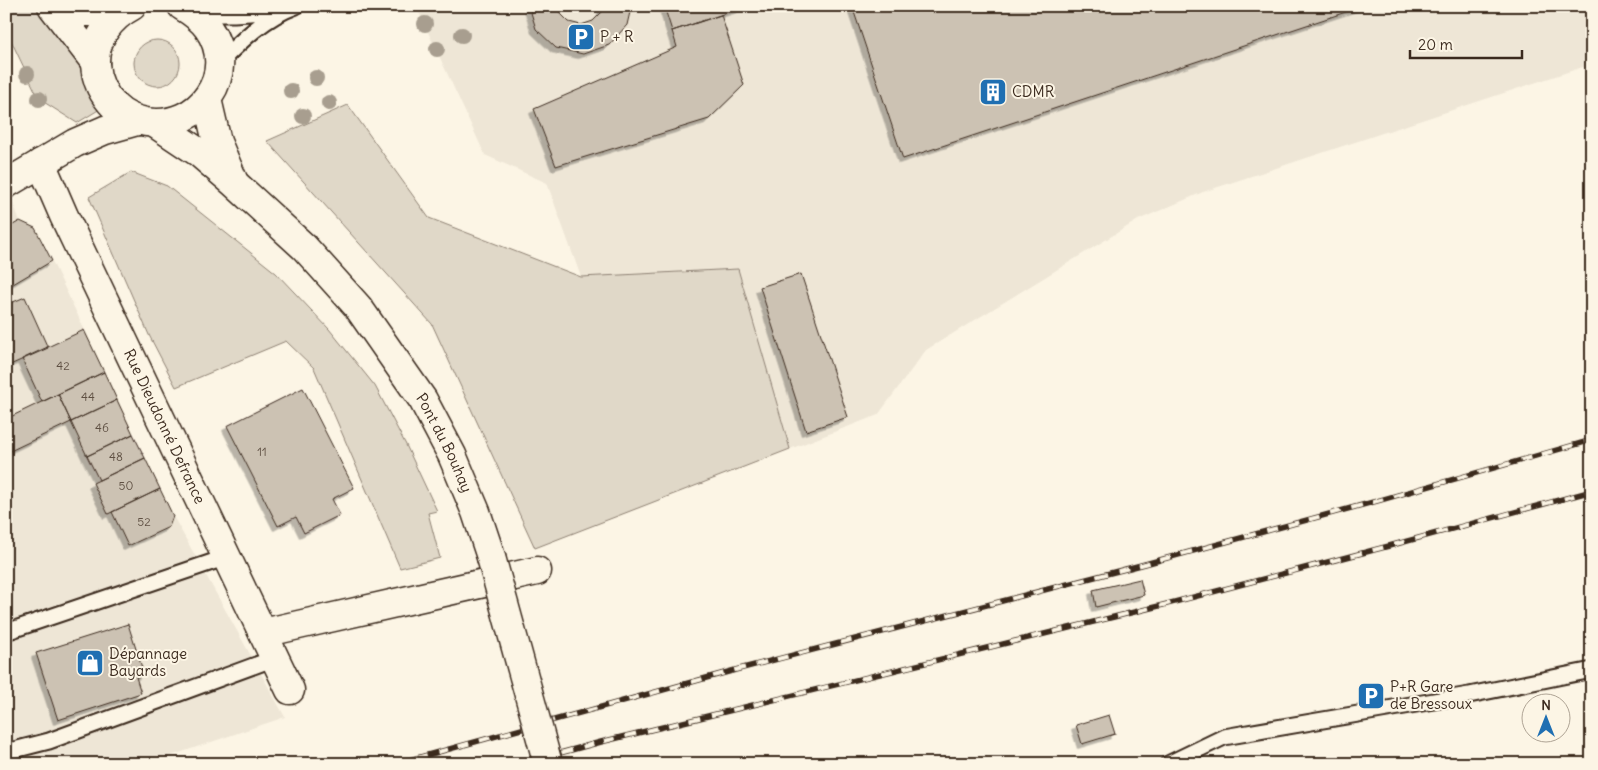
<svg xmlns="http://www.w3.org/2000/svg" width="1598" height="770" viewBox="0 0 1598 770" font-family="Delius,sans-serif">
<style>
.built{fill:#eee6d6}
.green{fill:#e0d8c8;stroke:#8e8173}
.building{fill:#ccc2b3;stroke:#3b2a1e;filter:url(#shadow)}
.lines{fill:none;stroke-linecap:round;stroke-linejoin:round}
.service-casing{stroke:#3b2a1e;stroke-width:19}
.minor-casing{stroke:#3b2a1e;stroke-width:31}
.service{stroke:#fcf5e5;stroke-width:15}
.minor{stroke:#fcf5e5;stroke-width:28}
.rail-casing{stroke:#3b2a1e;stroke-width:5.5}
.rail{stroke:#fcf5e5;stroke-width:4;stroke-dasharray:11;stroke-linecap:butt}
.minor-bridge-casing{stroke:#3b2a1e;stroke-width:31;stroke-linecap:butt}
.minor-bridge{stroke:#fcf5e5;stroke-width:28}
.tree{fill:#a89e8f}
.labels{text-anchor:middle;stroke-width:4;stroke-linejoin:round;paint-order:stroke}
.number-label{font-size:12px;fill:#5f5043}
.poi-label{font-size:15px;fill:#3b2a1e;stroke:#fcf5e5;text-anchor:start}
.street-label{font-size:15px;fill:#3b2a1e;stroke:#fcf5e5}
</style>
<defs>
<filter id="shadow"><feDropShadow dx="-4.5" dy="4.5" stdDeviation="0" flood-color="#0004"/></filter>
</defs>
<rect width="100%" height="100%" fill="#fcf5e5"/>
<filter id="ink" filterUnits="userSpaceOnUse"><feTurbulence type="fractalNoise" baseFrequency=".02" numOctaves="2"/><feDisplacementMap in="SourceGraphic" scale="10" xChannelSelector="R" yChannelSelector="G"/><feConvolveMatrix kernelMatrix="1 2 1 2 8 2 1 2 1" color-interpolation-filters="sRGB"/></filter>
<g filter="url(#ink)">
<path class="built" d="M416,6h1176v58l-389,128 -65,28 -212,130 -48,65 -88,34 -52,-180 -157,8 -34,-94 -62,-28z
M6,185l14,36 15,7 17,33 121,255 112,201 -138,47h-141z"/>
<path class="green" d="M6,6h46l43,56 5,47 -23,14 -38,-24 -33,-69z
M134 63a23 23 0 1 1 46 0a23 23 0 1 1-46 0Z
M348,105l81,113 152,59 157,-8 52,180 -255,99 -103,-224 -165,-183z
M131,172l36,14 109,87 53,56 46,57 31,59 31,66 -9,2 12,45 -40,10 -86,-200 -28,-27 -110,46 -27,-52 -60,-138z"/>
<path class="building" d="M529,6h29l3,8 8,8 12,3 12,-4 9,-9 1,-6h34l-7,6 -3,13 -18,20 -26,9 -27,-6 -20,-19z
M664,6h83l-75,25z
M852,6h512l-461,153z
M721,15l23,70 -35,34 -153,47 -22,-57 143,-62 -5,-16z
M20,221l15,7 17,33 -44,26 -2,-2v-56z
M801,274l47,143 -42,14 -46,-144z
M25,297l23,51 -38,17 -4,-9v-51z
M84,330l20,42 -62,30 -20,-43z
M104,372l13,28 -46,22 -13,-28z
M303,388l51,100 -22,11 8,16 -36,18 -8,-16 -18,9 -51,-100z
M58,394l13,28 -65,31v-34z
M117,400l16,34 -46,22 -16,-34z
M133,434l12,24 -46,22 -12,-24z
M145,458l15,31 -52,25 -15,-31z
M160,489l13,27 -4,11 -41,19 -16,-34z
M1140,579l4,16 -48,12 -3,-17z
M128,624l16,50 -8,3 5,16 -83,27 -22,-67z
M1109,715l6,19 -33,10 -6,-19z"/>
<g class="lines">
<g class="service-casing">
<path id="service" d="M196,14h38l50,-3
M219,63c23,-23 46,-46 77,-57
M6,632l221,-75
M6,752l43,-11 226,-83
M1168,764l56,-27 245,-42 123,-25"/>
</g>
<g class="minor-casing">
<g id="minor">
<path d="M52,6l43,56"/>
<path d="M69,6l14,6h37"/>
<path d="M132,6c-21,11 -38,32 -37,58 1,17 8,31 20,43 8,8 19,13 31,15 53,9 94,-49 62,-94 -7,-10 -16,-16 -26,-22"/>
<path d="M207,99l10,43 16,38"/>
<path id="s1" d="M156,124l42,28 36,31 70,64 54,60 65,93 29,55 24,57 15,45"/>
<path id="s2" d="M41,163l23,53 226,474"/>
<path d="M6,184l69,-41 30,-13 32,-9"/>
<path d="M263,633l274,-62"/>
</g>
</g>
<use href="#service" class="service"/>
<use href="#minor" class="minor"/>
<g class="rail-casing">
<path id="rail" d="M395,764l344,-95 406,-105 232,-63 215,-61
M519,764l82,-22 562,-137 226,-59 203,-55"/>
</g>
<use href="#rail" class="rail"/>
<g class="minor-bridge-casing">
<path id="minor-bridge" d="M491,557l57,207"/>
</g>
<use href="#minor-bridge" class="minor-bridge"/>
</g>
<g class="tree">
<circle cx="425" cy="24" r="8"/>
<circle cx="462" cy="35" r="8"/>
<circle cx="437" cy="49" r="8"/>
<circle cx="27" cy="74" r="8"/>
<circle cx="316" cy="78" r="8"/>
<circle cx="291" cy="91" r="8"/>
<circle cx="39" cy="99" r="8"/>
<circle cx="329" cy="103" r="8"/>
<circle cx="303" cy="116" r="8"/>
</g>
</g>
<defs>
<g id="parking-square" transform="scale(1.4375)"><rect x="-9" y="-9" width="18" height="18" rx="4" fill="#1f6fb2" stroke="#fcf5e5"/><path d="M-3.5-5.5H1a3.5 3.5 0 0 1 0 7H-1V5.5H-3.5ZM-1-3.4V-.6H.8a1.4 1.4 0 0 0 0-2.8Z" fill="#fff"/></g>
<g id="building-square" transform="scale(1.4375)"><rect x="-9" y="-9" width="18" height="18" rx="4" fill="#1f6fb2" stroke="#fcf5e5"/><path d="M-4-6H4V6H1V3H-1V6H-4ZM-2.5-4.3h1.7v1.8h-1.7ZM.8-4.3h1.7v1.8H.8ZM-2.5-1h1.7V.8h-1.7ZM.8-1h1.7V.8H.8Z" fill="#fff"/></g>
<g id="shop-square" transform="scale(1.4375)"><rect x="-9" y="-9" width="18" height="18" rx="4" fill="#1f6fb2" stroke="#fcf5e5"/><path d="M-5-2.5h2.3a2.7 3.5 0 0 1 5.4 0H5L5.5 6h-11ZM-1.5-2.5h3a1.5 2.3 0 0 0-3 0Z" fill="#fff"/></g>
</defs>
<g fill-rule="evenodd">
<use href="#parking-square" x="581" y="37"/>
<use href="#building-square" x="993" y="92"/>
<use href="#shop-square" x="90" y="663"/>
<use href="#parking-square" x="1371" y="696"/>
</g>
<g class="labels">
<g class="number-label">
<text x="63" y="370">42</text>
<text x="88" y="401">44</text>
<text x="102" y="432">46</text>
<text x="262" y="456">11</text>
<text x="116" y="461">48</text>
<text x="126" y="490">50</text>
<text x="144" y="526">52</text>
</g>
<g class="poi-label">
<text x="600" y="42">P + R</text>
<text x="1012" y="97">CDMR</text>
<text x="109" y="659">Dépannage<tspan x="109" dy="17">Bayards</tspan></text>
<text x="1390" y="692">P+R Gare<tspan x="1390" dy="17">de Bressoux</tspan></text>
</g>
<g class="street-label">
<text dy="5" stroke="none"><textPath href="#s2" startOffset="291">Rue Dieudonné Defrance</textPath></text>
<text dy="5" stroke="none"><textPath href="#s1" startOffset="435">Pont du Bouhay</textPath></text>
</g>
</g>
<rect width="1598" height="770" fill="none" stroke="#fcf5e5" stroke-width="25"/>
<rect x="12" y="12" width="1573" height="745" fill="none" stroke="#3b2a1e" stroke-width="2" filter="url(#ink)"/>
<g transform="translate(1546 718)"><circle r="24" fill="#fcf5e5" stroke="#afa495"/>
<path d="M0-4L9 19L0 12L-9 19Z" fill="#1f6fb2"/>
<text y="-8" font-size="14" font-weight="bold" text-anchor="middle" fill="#3b2a1e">N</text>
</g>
<path d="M1410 50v8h112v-8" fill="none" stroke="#3b2a1e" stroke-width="2.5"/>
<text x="1418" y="50" font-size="15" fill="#3b2a1e" stroke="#fcf5e5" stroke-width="4" paint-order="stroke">20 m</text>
</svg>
